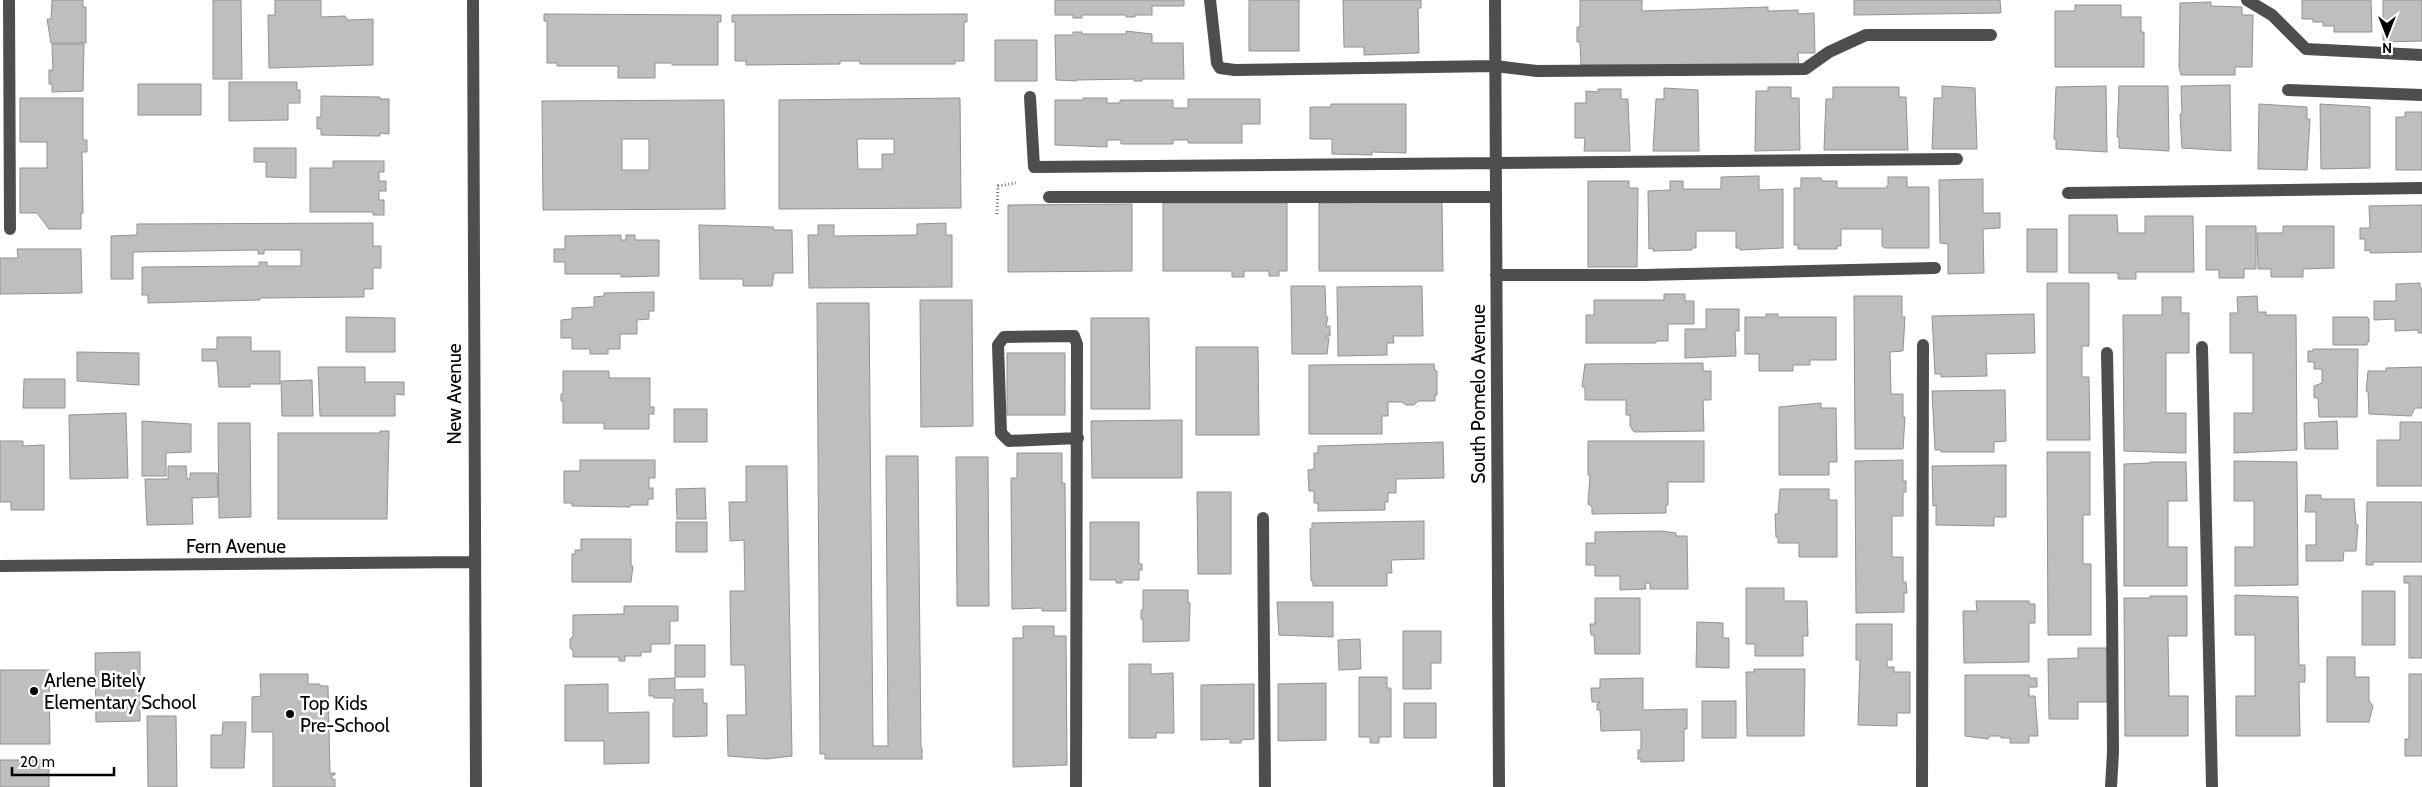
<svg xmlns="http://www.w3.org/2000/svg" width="2422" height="787" viewBox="0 0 2422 787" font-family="Cabin,sans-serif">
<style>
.building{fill:#bebebe;stroke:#929292;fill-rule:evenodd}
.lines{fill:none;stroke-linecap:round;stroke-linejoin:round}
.path{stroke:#707070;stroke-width:3;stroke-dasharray:1 2.5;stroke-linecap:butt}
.minor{stroke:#4e4e4e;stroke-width:12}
.poi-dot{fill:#000;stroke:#fff;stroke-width:2}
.labels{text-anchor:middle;stroke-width:5;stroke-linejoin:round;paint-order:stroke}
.street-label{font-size:19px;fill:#000;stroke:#fff}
.poi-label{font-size:19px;fill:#000;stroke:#fff;text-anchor:start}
</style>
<rect width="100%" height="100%" fill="#fff"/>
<path class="building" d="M52,0h31v7h3v36h-35l-4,-24h4z
M213,0h28l1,79h-29z
M275,0h46v17l24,-1 3,4 25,-1v46l-104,3 -1,-53h7z
M1055,0h129v6h-32v9h-17v2h-9v-2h-44v3h-9v-3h-18z
M1249,0h50v51h-50z
M1343,0h78v8h-3l1,45 -55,2v-8h-20z
M1580,0h62v11l126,-4v4l30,-1v4l16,-1 1,40h-17l1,13 -218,-1 -1,-23h-3v-15h3z
M1854,0h146l1,13 -147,2z
M2302,0h69l1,32h-38v-6h-11v-4h-10v-3h-11z
M2383,0h39v41l-39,1z
M2211,2v4l31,1v8h11l-1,52h-17v8h-54l-2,-8 1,-64z
M2075,5h46v12h20v15h3v35h-89v-56h20z
M544,14l177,1v7h-3v43h-46v-2h-17v15h-37v-12h-61v-3h-10v-42h-3z
M967,14v8h-3v39h-9v3h-95v-3h-20v3l-94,1v-4h-11v-39h-3v-7z
M1126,31l26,3v9h31l1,36h-42v2h-8v-2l-58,1v1l-20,-1 -1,-45h18v-3h9v2h44z
M995,40h42v41h-42z
M52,44h32l-1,47 -31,1v-8h-3v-14h4z
M229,82h68v8h3v13h-12v17l-59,1z
M138,84h63v31h-63z
M2230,85l1,66 -49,-3 -2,-34h2l-1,-28z
M1942,86l33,2 2,61h-45l2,-51h8z
M2106,86l1,66 -51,-3v-10h-2l2,-52z
M2119,86h49l1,65 -50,-3v-11h-2z
M1768,87h23v11h8l1,52 -45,1 1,-60h12z
M1833,87h66v10h7l2,53h-84l2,-51h7z
M1664,88l34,2 1,61h-46l3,-52h8z
M1598,89h23v10h7l2,52h-46l1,-13h-10v-35h11v-12l12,1z
M321,96l59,1v2h9v35l-9,-1v3l-59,-1v-6h-4v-12h4z
M20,98h63v42h4v12h-5l1,61h-2v16h-32l-12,-16h-17v-45h27v-26h-27z
M960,98l1,110 -182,1v-109zM857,139h37v15h-12v15h-24z
M1083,98h24v5h13v-3h53v8h15v-9h72v25h-18v19h-54v-3h-15v4h-52v-4h-14v7l-52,-2v-45h28z
M724,100l1,109 -182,1 -1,-109zM622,139h27v31h-27z
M1331,104h75v49l-34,-1v3l-40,-1v-15h-22v-32h21z
M2259,104l48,3v12h3l-3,51 -49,-1z
M2320,104l50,3v61l-49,1z
M2405,112h17v58h-26v-53h9z
M254,148h42v30l-30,-1v-15h-12z
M333,161h51v11h-5v9h7v10h-7v9h5v15h-11v-3h-63v-44h23z
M1759,176v14l24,-1v59l-43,2v-2h-4v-17h-40v17h-4v2l-39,1v-3l-4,1 -1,-58 22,-1v-9h13v8h38v-12z
M1888,177h19v10h22v61h-44l-3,-2v-17h-41v17h-4v3h-39v-4h-4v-57h7v-10h20l1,3h15v7h49l2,-3z
M1983,179v34h17v15l-17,1 1,44 -36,1v-30l-8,-1 -1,-63z
M1588,181h41v7h9l-1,79h-49z
M1442,202l1,69h-124v-68z
M1163,203h124v68h-8v5h-10v-5h-25v6h-12v-6h-69z
M1132,204v67l-124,1v-67z
M2422,205v47l-52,1v-3l-5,1v-12h-5v-11h10l-1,-22z
M2069,215h48l1,18h27v-17h48l1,56h-58v7h-18v-6h-49z
M373,223v23h8v22h-8v21h-9v8l-104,1v2l-112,3v-8h-6v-28l117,-1v-4h8v4h34v-16h-37v4h-6v-4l-125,2v27h-22v-43l26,-1v-11z
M946,223v12h6v52l-143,1 -1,-53h10v-10h16v11l83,-1v-11z
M699,225l74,2 1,3h18l1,43h-19l-2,13h-29v-7h-43z
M2206,226h50v43h-12v9h-25v-8h-13z
M2283,226h51v42l-31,1v8h-32v-8h-13l-1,-36h26z
M2027,229h30v43h-30z
M621,235v5h5v-5h9v5h24v36l-38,1v-3h-56v-12h-11v-13h11v-13z
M17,249h64l1,44 -82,1v-36h18z
M2047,283h42v63h-7v31h7l1,63h-43z
M2420,283v5h2v45h-4v-3l-23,1v-12l-21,1v-19h22v-17z
M1291,286h34l1,31h2l-2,10 4,-1v10h-4v2h3l-2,16h-35z
M1422,286l1,50h-30l1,7h-7v12l-49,1 -1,-69z
M654,292v19h-5v8l-12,1v14h-17v15h-12v5h-18v-5h-18v-11h-11v-18l11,-1v-11l22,-1v-10l10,-1v-3z
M1664,294h21v7h9v23h-26v17h-12v2h-70v-28h8v-15h70z
M1854,296h48v21h3l-2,34 -13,1 1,42h12v23h2l-2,32h-48z
M2257,296l1,16h8v3h30l1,135 -63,3v-40h19v-60h-23v-40h8l-1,-16z
M2162,297h19v16h8v40h-23v60h20v40l-62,-2 -1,-136h39z
M920,300h52l1,126 -52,1z
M817,303h52l4,443h15l-2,-290h32l3,292h1v11h-97v-5h-5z
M1706,309h33v22h-4l1,25 -51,2v-29h21z
M1766,314h12v3h58v43h-26v5h-17v6h-34v-17h-14v-37h21z
M2034,314l1,39 -49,1 1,22 -46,1v-3h-6l-3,-58z
M346,317l49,1v34h-49z
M2333,317h34l2,2v23h-2v3h-34z
M1091,318h58l1,91h-59z
M217,337h34v14h29v33h-30v3h-31l-2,-26h-15v-12h15z
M1196,347h62l1,88h-63z
M2313,349h45l-1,68h-38l-1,-19h-4v-12l8,-3v-14h-8v-7h-6v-11h5z
M77,352l62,1v32l-62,-4z
M1007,353h58v62h-58z
M1703,363v8h8v29h-8l1,31 -70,1 -4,-6v-11h-4v-15h-41v-11l-3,-3 3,-22z
M1434,364l1,7h2v24h-2v6h-17l-4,4h-8l-4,-3h-14v14h-6v18h-73v-69z
M318,367h47v15h39v13l-9,-1v22h-75z
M2422,367v41h-7l-4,8 -42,-2 -1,-23h-2l2,-20h18v-3z
M563,371h46v7h41v29h4v7h-5v15h-45v-6h-41v-22h-2v-7h2z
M24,379h41v29h-42z
M312,380l1,36h-31l-1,-35z
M2005,390l1,51 -12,1v10h-53v-2h-6l-3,-59z
M1821,403v5h15l1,54h-8v13h-50v-68z
M674,409h33v33h-33z
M126,413l2,65 -58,1 -1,-64z
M1182,420v58h-90l-1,-57z
M142,421l49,3v28l-25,1v23h-24z
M2337,421l1,28h-33l-1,-26z
M2400,422h22v64h-45v-46h23z
M218,423h32l1,94 -32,1z
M380,431h9l-2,88h-109v-86h102z
M0,441h23v5l21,-1v65h-33v-8h-11z
M1588,441h116v41h-36v23h-2v8l-74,1v-7l-4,-3 2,-29h-2z
M1443,442l1,36 -48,1v14h-8v9h-3v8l-67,1v-8h-4v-12h-5l-1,-21 6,-1v-16h4v-7z
M2047,452h43v63h-7v49h8v71h-43z
M1017,453h45v30h3l1,128h-24v-3l-30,1 -1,-131h6z
M956,457h32l1,149h-32z
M580,460h75v18h-6v10h4v11h-5v6h-18v2l-58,-1v-3h-8v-32h16z
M1903,460v21h3v11h-3v24h-11v41h11v25h3l1,11h-3v19l-48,1 -1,-152z
M2234,461l63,1 1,123 -63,1v-39h19v-46h-20z
M2150,462h36l1,39h-19v46h19v39h-63v-122l26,-1z
M2006,465v52h-12v9l-58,-1v-20l-3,1 -1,-40z
M168,466h18l1,13h3v-6h27l1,24 -26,1 1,26 -46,1 -2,-46h23z
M746,466h41l5,290 -26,3 -38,-3 -1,-41h19l-1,-50h-14l-1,-74h15l-1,-51 -14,1 -1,-39h17z
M705,488l1,31h-29l-1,-30z
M1780,489h49v11h8v57h-38v-14h-21v-6h-2l-1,-23h3z
M1197,492h34v82h-33z
M2306,495h15v4h33l2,26h2l-2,26h-12l-1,10h-37v-16h10v-33h-11z
M2367,502h55v60h-49v3h-7z
M1424,521v38l-33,1 1,13h-5v13h-74v-5h-2l-1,-52h2v-6z
M676,522h31v30h-31z
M1090,522h49v42h3v6h-3v10h-17v3h-6v-3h-26z
M1661,531l15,2v3h11l1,53h-38v-6h-5l1,6 -26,1v-14h-25v-11h-9v-22h9v-11z
M581,539h50v27h2l-2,16h-59v-28h3v-4h6z
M2404,576h18v82h-13v-75h-5z
M1746,588h38v13h23l1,35h-5v20h-48v-12h-9z
M1143,590h45v13h2l-1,38 -46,1v-23h-2v-9h2z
M2362,591h33v54h-33z
M2235,595l63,2 1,68h6v17h-6l1,54h-64v-40h19v-61h-20z
M2150,596h37v40h-19l1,60h19v40h-63l-1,-138h26z
M1595,598h45v56h-45l-1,-19h-3l-1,-11h5z
M1976,601h53v3h6v19h-6v39l-65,1 -1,-52h14z
M1277,602h56v35l-54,-2z
M624,606h54v15h-8v23h-19v8h-10v4h-16v5h-6v-4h-46v-6l-3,-3v-9l3,-3v-21l51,-1z
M1697,622l26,1v15h6v30l-33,-1z
M1856,624h36v36h-5v7h7v5h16v41h-13v13l-39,-1 2,-65h-4z
M1023,626h31v10h12l1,129 -54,2v-129h10z
M1403,631h38v32h-10v26h-28z
M1360,639l1,30 -22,1 -1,-30z
M675,645h30v32h-30z
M2078,648h29v54h-29v17h-29l-1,-60 30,-1z
M140,652v69l-44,1 -1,-69z
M2327,657h28v20h14v24l4,5 -4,16h-42z
M1129,664h22v10l22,-1 1,60h-18v5h-27z
M1754,669h51l-1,67h-57l-1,-64h8z
M0,670h49l1,74h-50z
M260,674h48v10h12v2h8l2,87h5v2h-3v4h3v8h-62v-55h-21v-35l9,-1z
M2409,674h13v82h-17v-17h4z
M1965,675h64l1,3h7v9h-8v9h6l3,40h-9v7h-19v-5h-9v-2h-11l-2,3 -23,-3z
M1359,677h28v11h4v49h-12v6h-9v-6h-11z
M675,678v12l28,-1v14h4v33l-34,1v-34h1v-5h-20v-2h-5v-17z
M1643,678v32l44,-1v20h-3v32l-43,1v-3h-3v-9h3v-20l-40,1 -1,-21h-3v-6l3,-2h-8l-1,-14h9v-9z
M1326,683v57l-48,1v-57z
M608,684v29l41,-1v51l-45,1v-23h-39v-56z
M1254,684v55l-13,1v3h-11v-4l-29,1v-55z
M1702,701h34v37h-34z
M1404,703h32v35h-32z
M147,716h29l1,71h-29z
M223,722h23l-2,46h-33v-33h11z
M0,760h49v27h-49z"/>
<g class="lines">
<path class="path" d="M997,214l1,-28 18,-3"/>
<path class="minor" d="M9,0l1,229
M473,0l3,787
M1210,0l7,63 3,5 15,2 260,-4 42,5 268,-2 24,-17 37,-17h125
M1495,0l4,787
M2247,0l25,15 34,34 116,6
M2288,90l134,5
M1030,97l4,70 923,-8
M2068,193l354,-5
M1049,197h447
M1496,275h149l290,-7
M2202,347l10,440
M2107,353l5,251 1,148 -2,35
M1263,518l2,269
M0,566l473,-4
M1076,787l1,-443 -3,-8 -70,1 -6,8 3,88 8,8 69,-3
M1922,787l1,-442"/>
</g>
<g class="poi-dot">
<circle cx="34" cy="691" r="5"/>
<circle cx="290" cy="714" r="5"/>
</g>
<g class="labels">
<g class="street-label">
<text transform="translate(454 394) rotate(-90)" y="7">New Avenue</text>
<text transform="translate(1478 394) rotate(-90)" y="7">South Pomelo Avenue</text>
<text x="236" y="553">Fern Avenue</text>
</g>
<g class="poi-label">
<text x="44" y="687">Arlene Bitely<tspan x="44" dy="22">Elementary School</tspan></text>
<text x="300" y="710">Top Kids<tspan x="300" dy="22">Pre-School</tspan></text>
</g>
</g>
<g transform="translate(2387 35) rotate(180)" stroke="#ffffff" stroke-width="4" paint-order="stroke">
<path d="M0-4L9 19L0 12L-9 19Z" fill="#000000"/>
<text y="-8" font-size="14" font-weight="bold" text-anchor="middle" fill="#000000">N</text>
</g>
<path d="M12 767v8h102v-8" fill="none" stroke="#000000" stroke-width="2.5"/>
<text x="20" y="767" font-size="15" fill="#000000" stroke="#ffffff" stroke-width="4" paint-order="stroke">20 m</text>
</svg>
